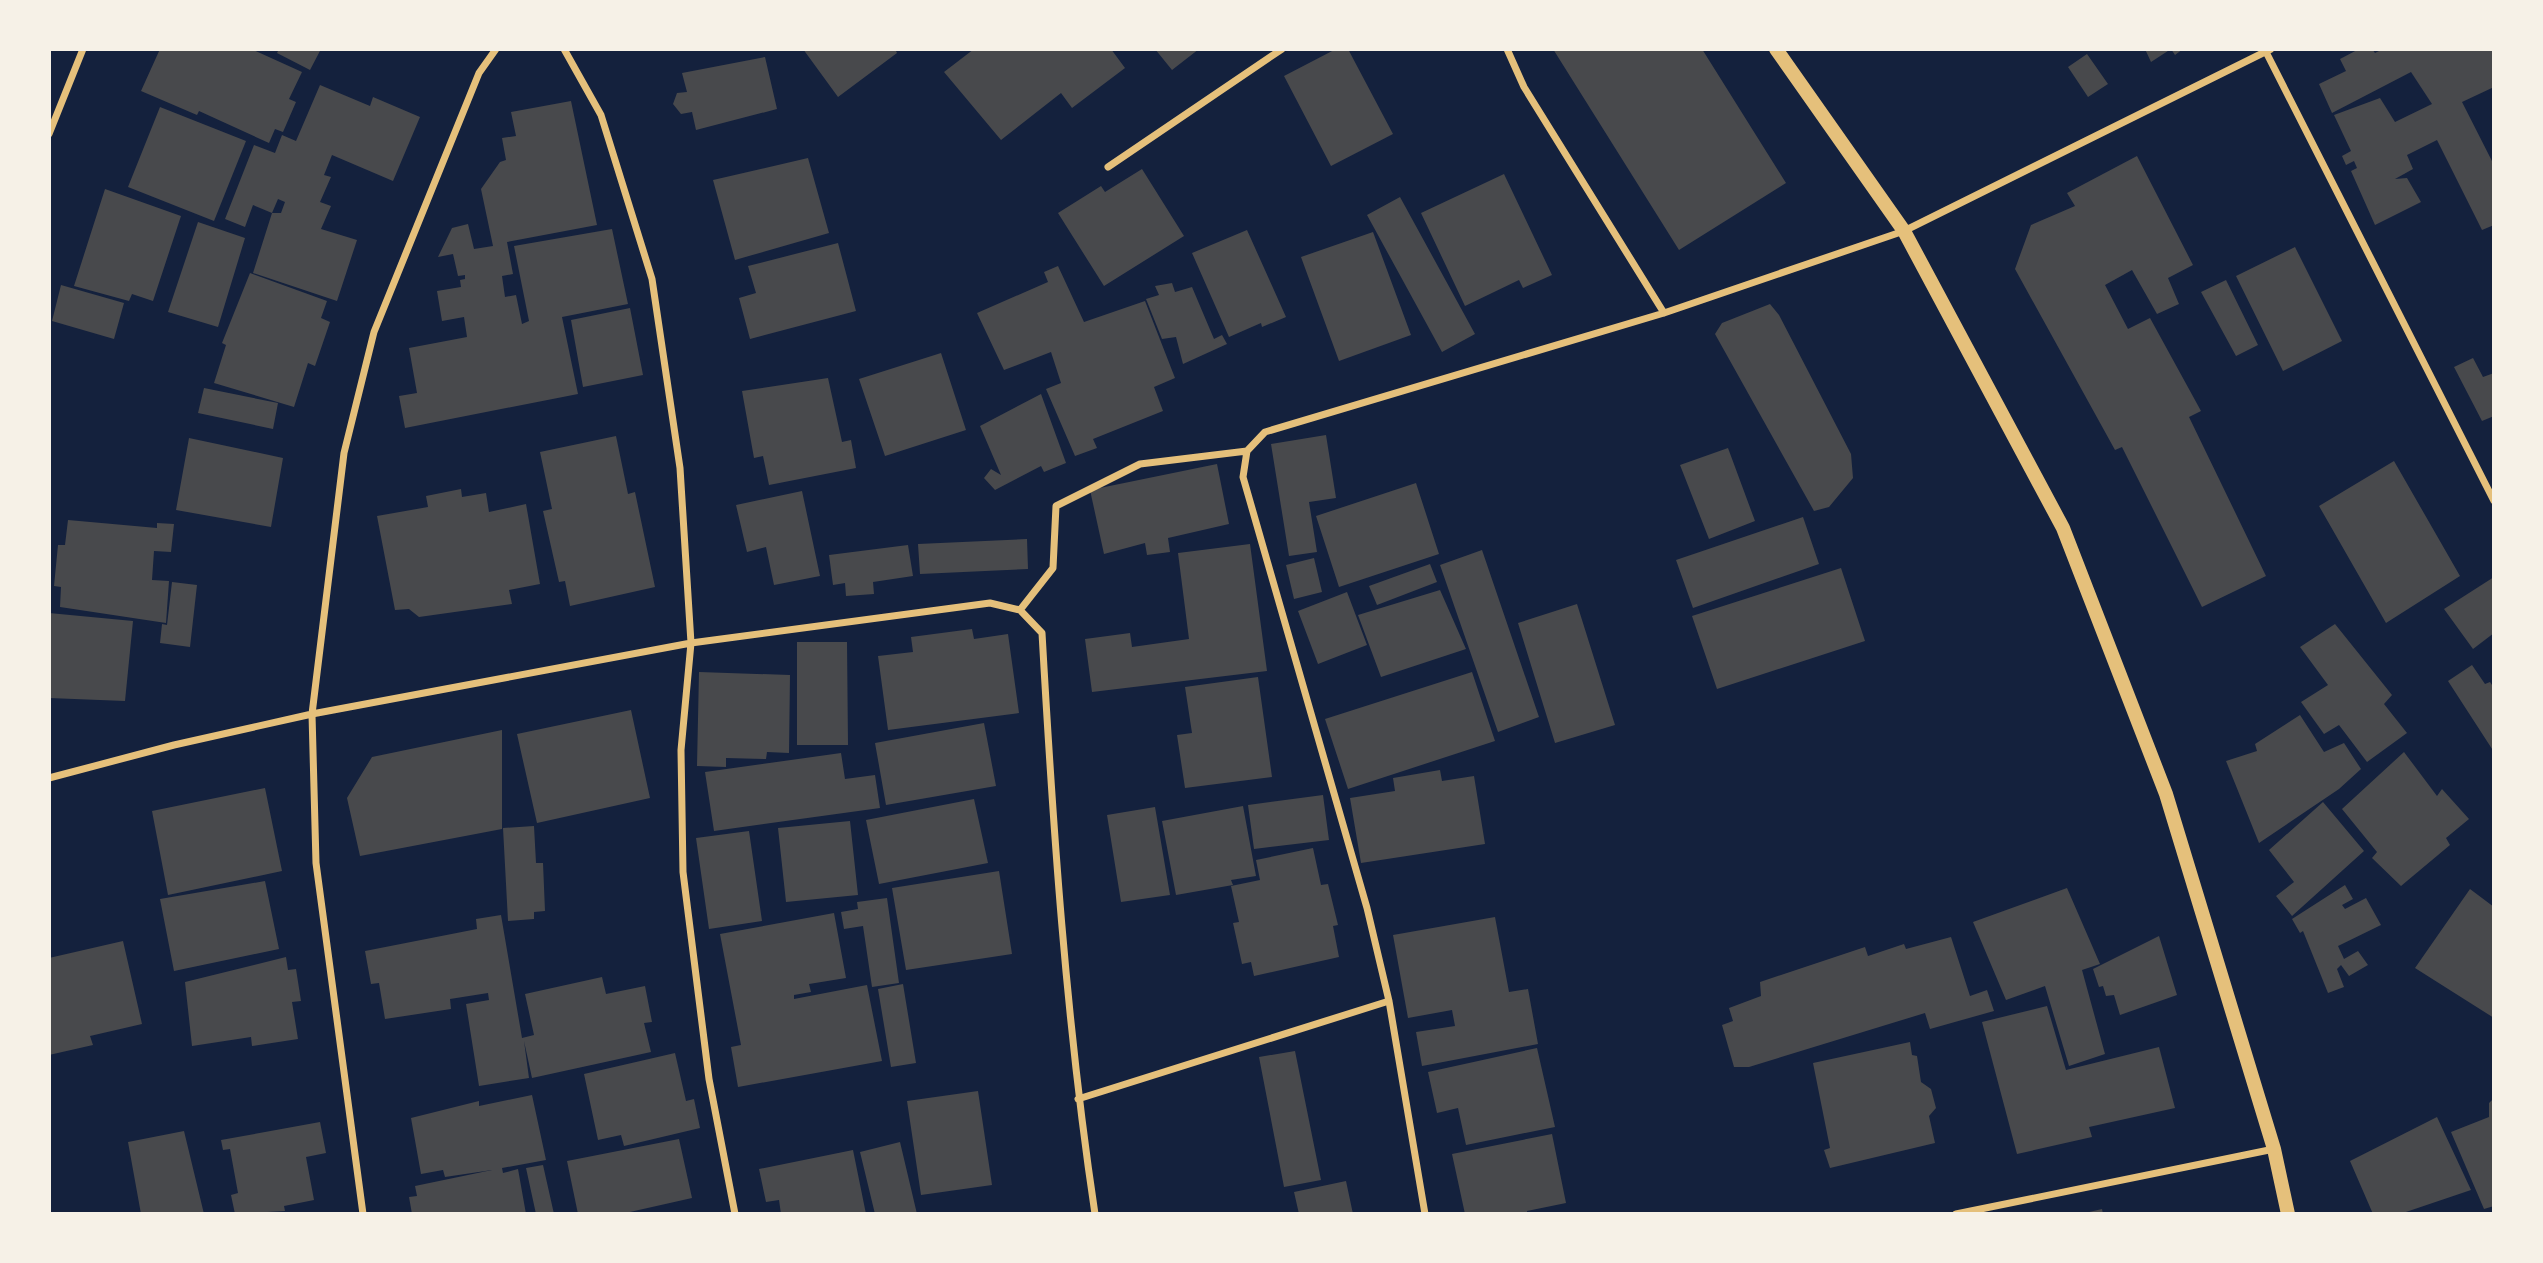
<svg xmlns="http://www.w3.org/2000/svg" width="2543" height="1263" viewBox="0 0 2543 1263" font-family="'Source Sans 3',sans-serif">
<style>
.building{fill:#48494c}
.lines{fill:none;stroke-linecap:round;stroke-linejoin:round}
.minor{stroke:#e5c07b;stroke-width:7}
.secondary{stroke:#e5c07b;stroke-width:14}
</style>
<rect width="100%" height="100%" fill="#14213d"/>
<path class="building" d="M160,49h91l51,23 -13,27 7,3 -13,30 -8,-3 -6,14 -70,-32 -2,4 -56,-24z
M279,49h42l-11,21 -33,-17z
M803,49h92l2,4 -59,44z
M974,49h137l14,19 -53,40 -11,-15 -60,47 -57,-68z
M1155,49h44l-27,21z
M1336,49h12l45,85 -62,32 -47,-90z
M1553,49h149l84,134 -107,67z
M2145,49h38l-8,6 -4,-6 -20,13z
M2359,49h13l3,4 8,-4h111v38l-32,15 32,63v60l-12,5 -45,-90 -30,15 6,14 -18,10 12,-1 14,24 -46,23 -24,-54 6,-3 -3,-7 -8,4 -4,-9 9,-5 -17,-36 46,-17 15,24 37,-18 -21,-32 -79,41 -13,-29 27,-13 -6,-12z
M2087,54l21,30 -20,13 -20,-30z
M765,57l12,52 -81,21 -4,-18 -11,2 -8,-10 4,-11 10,-1 -5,-19z
M320,85l50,21 3,-9 47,20 -27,64 -61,-26 -8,20 7,2 -11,25 11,4 -10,23 36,11 -20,61 -84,-28 19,-60h9l4,-11 -7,-3 -6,14 -19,-8 -8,22 -20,-8 29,-74 21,8 7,-18 14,6z
M571,101l26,124 -90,17 6,32 -11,2 3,21 11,-2 6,29 7,-3 -15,-75 98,-17 16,75 -66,13 16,77 -173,34 -6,-32 18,-3 -8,-45 58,-11 -3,-20 -22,4 -5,-30 24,-4 -1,-7 5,-1v-4l-7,1 -5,-22 -15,3 14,-29 16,-4 6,25 19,-3 -12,-57 19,-27 6,-2 -4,-22 14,-2 -5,-24z
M160,107l86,34 -32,80 -86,-34z
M2137,156l56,109 -25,13 11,26 -22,10 -25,-44 -27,15 23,44 22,-11 51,93 -12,6 77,159 -64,31 -80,-160 -7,3 -100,-181 16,-44 44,-19 -8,-13z
M808,158l21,75 -94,27 -22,-80z
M1142,169l42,67 -80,50 -46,-73 43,-27 4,6z
M1504,174l48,101 -29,13 -4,-8 -54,26 -44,-93z
M105,189l76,27 -28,85 -21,-7 -3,7 -55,-15z
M1400,197l75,137 -33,18 -75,-137z
M198,222l47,16 -27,89 -50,-15z
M1247,230l39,87 -24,10 -1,-4 -32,14 -37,-84z
M1373,232l38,103 -72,26 -38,-104z
M838,243l18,68 -106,28 -11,-41 17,-5 -8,-27z
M2295,247l47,94 -59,30 -47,-95z
M1058,266l26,56 61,-21 30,77 -21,9 9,24 -70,28 4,9 -22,8 -29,-67 15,-6 -10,-31 -47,18 -27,-57 71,-31 -4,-10z
M250,273l77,28 -6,17 9,4 -15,44 -7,-3 -14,44 -80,-24 12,-38 -4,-2z
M2226,280l32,65 -22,11 -35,-64z
M1172,283l3,9 17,-5 22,52 8,-4 5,9 -44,20 -7,-27 -14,2 -16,-40 13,-4 -4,-9z
M61,285l63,18 -10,36 -62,-18z
M1770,304l9,11 72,139 2,24 -24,29 -15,4 -99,-177 7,-11z
M630,308l13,67 -60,12 -12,-67z
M941,353l25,77 -81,26 -26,-77z
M2473,358l10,19 11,-4v43l-12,5 -28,-54z
M828,378l14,64 9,-2 5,28 -87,17 -6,-29 -9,2 -12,-67z
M204,388l74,15 -5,26 -75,-16z
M1041,394l25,69 -22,9 -3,-6 -46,24 -11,-12 7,-9 10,6 -21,-49z
M1326,435l10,63 -27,4 8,50 -28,4 -18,-112z
M616,436l12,58 7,-2 20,95 -85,19 -5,-25 -6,1 -16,-71 9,-2 -12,-57z
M189,438l94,20 -12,69 -95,-17z
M1728,448l27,73 -46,18 -29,-74z
M2394,461l66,115 -74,47 -67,-117z
M1217,464l12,60 -61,14 2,14 -23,3 -2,-12 -41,11 -14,-64z
M1416,483l23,71 -100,33 -23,-71z
M461,489l1,8 24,-4 3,19 37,-8 14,80 -31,6 3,14 -93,13 -10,-8 -14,1 -18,-94 51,-9 -2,-11z
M802,491l18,85 -46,9 -8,-38 -19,5 -11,-47z
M1803,517l16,47 -126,44 -17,-48z
M68,520l89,8v-5l17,1 -3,28 -17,-1 -2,29 17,1 -3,42 -106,-16 1,-20 -7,-1 4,-41h7z
M1027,539l1,30 -108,5 -2,-30z
M1250,544l17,127 -175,21 -7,-53 45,-6 2,14 57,-8 -11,-86z
M908,545l5,31 -40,6 1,12 -28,2 -1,-13 -12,2 -4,-30z
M1482,550l57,167 -41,15 -58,-167z
M1314,558l8,34 -28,7 -8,-34z
M1430,564l7,18 -60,23 -8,-19z
M1841,568l24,73 -148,48 -25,-73z
M2494,577v56l-21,16 -29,-40z
M172,582l25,3 -7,62 -30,-4 2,-19 5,1z
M1440,590l26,59 -85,28 -23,-62z
M1347,592l20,53 -49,19 -20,-53z
M1577,604l38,121 -60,18 -37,-120z
M49,613l84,8 -8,80 -76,-3z
M2335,624l57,71 -8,9 23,29 -40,29 -28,-37 -15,9 -23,-32 27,-17 -28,-38z
M972,629l2,10 34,-5 11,79 -131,17 -10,-74 35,-4 -2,-15z
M797,642h50l1,103h-51z
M2472,665l13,19 5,-2 4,6v64l-46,-71z
M699,672l91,3 -1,78 -22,-1 -1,7 -40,-1v9l-29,-1z
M1472,672l23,69 -147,48 -23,-70z
M1258,677l14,100 -87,11 -8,-53 15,-2 -7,-46z
M631,710l19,88 -113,25 -20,-89z
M2300,715l24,37 20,-9 17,26 -22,20 -80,54 -33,-82 31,-10 -2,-7z
M984,723l12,63 -110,19 -11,-62z
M502,730v99l-142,27 -13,-58 25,-41z
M2404,752l33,44 5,-7 27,30 -23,19 4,7 -49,41 -29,-28 5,-6 -35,-43z
M841,753l4,26 30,-4 5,33 -166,23 -9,-59z
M1440,770l2,11 32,-5 11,68 -124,19 -11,-65 45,-7 -2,-13z
M265,788l17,83 -114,24 -16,-84z
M1323,795l6,45 -75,9 -6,-44z
M974,799l14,64 -109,21 -13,-64z
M2323,802l41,49 -72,65 -16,-20 18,-14 -25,-32z
M1243,806l13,70 -25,4 2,5 -57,10 -14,-74z
M1155,807l15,88 -49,7 -14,-87z
M850,821l8,74 -72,7 -8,-74z
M534,826l2,37h7l2,48 -11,1v7l-26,2 -5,-93z
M749,831l13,90 -53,8 -13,-91z
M1313,848l8,37 7,-1 10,41 -5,1 6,31 -85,19 -3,-14 -9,2 -9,-41 6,-1 -8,-36 29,-6 -4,-20z
M999,871l13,83 -106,16 -14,-82z
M265,881l14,68 -105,22 -14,-72z
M2345,885l8,14 -11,6 3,4 21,-11 15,27 -43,21 6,13 14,-8 10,14 -19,11 -8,-11 -4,4 7,18 -16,6 -25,-62 -3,2 -8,-14z
M2067,888l33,76 -18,6 23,84 -36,12 -24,-80 -39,14 -33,-78z
M2470,889l24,18v111l-79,-50z
M887,898l12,85 -27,4 -9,-61 -19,3 -3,-17 17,-3 -1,-7z
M834,913l12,65 -37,6 2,8 -17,3v4l73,-14 15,76 -144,26 -7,-40 10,-2 -21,-111z
M501,915l21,123 12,-3 -9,-41 77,-17 4,17 39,-8 7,36 -8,1 7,29 -119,26 -8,-37 5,37 -50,8 -13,-82 23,-4 -1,-7 -38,6 1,10 -66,10 -6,-36 -8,1 -6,-33 112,-22 -1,-10z
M1495,917l14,75 19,-3 10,55 -116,22 -6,-34 39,-6 -3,-16 -44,8 -15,-83z
M2159,936l18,59 -57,20 -6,-20 -8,1 -3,-10 -4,1 -6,-18z
M1951,937l19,59 17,-6 7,21 -64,18 -5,-16 -176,54h-15l-12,-42 11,-4 -4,-13 32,-12 -1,-14 105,-35 3,9 36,-12 2,5z
M123,941l19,83 -52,12 3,9 -44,10v-97z
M286,957l2,13 8,-1 5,32 -9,1 6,37 -46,7 -1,-9 -59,9 -7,-64z
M903,984l13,79 -25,4 -13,-78z
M2047,1006l19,64 93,-23 16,61 -86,19 3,10 -75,17 -35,-132z
M1910,1042l2,13 5,1 4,26 10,7 5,19 -7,8 6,27 -105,25 -6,-18 6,-2 -17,-85z
M1537,1048l18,79 -89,18 -8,-37 -21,5 -9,-41z
M1295,1051l26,129 -37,7 -25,-130z
M675,1053l11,48 8,-2 6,29 -76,18 -3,-11 -23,5 -14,-66z
M978,1091l14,94 -71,10 -14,-94z
M532,1095l14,65 -44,8 1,5 15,-4 8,45h-114l-3,-17 8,-1 -2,-10 77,-16 -47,7 -2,-7 -22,4 -10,-56 68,-17v5z
M2494,1098v108l-10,3 -33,-77 38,-15v-14z
M2437,1117l34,73 -71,24h-27l-23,-53z
M320,1122l6,31 -20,4 8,43 -30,6 1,5 -50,3 -4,-19 7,-2 -8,-44 -7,1 -2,-10z
M184,1131l20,83h-63l-13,-72z
M1552,1134l14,69 -39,8v3h-62l-13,-60z
M679,1139l13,59 -71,16h-43l-11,-53z
M900,1142l17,72h-42l-15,-62z
M853,1150l13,64h-85l-2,-14 -13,2 -7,-33z
M543,1165l11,49h-18l-10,-46z
M1346,1181l7,33h-54l-5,-22z
M2102,1209l1,5h-18v-1z"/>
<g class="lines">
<path class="minor" d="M564,49l37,66 51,164 28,189 11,175 -10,107 2,122 26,207 26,135
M1507,49l17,38 140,226
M2265,50l229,451
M49,134l34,-85
M1108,167l174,-118
M1247,451l-4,26 124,431 22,93 36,213
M49,778l125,-33 138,-31 379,-71 299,-40 30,7
M1078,1099l311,-98
M363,1214l-47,-351 -4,-149 32,-261 30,-121 105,-259 17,-24
M1095,1214c-29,-193 -42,-387 -53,-581l-22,-23 33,-42 3,-62 84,-42 107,-13 18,-19 399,-119 240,-82 367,-182
M1956,1214l318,-65"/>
<path class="secondary" d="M1776,49l128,182 159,297 103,266 108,355 14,65"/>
</g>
<rect width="2543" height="1263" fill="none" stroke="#f6f1e7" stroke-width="102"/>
</svg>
